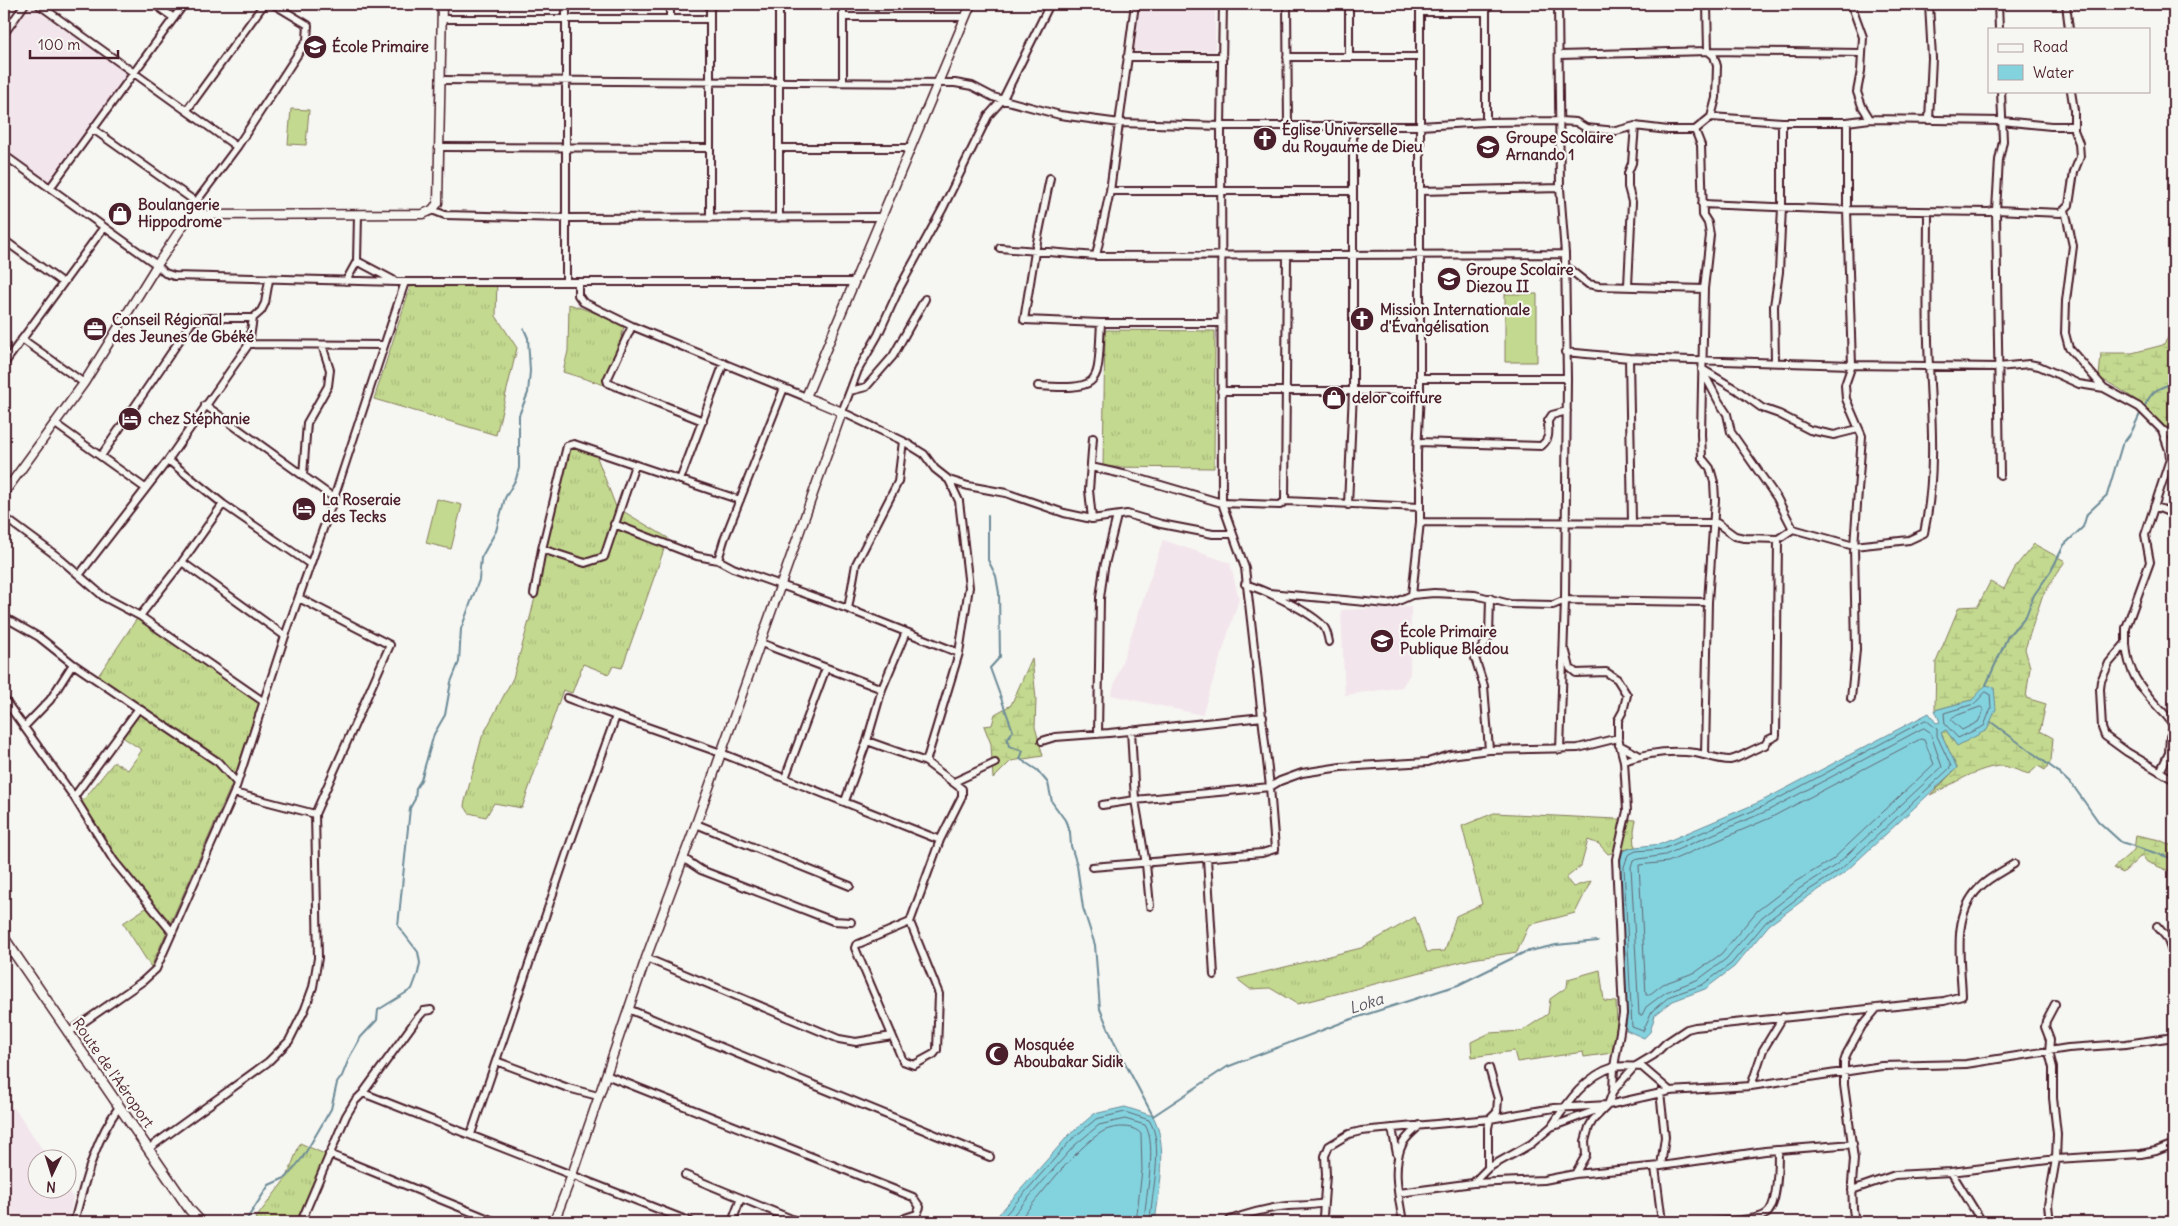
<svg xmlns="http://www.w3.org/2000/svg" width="2178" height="1226" viewBox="0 0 2178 1226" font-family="Delius,sans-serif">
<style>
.built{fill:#f3e5ec}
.grass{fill:url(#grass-tufts);stroke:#867c5d}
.wetland{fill:url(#wetland-marsh);stroke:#867c5d}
.pitch{fill:#c3d98f;stroke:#867c5d}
.water{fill:#83d3df;stroke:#6c8b97}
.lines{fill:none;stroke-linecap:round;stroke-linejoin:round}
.shore{stroke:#616773;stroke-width:1}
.stream{stroke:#6c8b97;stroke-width:2}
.minor-casing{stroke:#4a1f2b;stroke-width:10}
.tertiary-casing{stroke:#4a1f2b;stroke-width:11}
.secondary-casing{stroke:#4a1f2b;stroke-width:12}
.minor{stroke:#f6f6f2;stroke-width:6}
.tertiary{stroke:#f6f6f2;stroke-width:8}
.secondary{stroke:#f6f6f2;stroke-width:9}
.labels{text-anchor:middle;stroke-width:4.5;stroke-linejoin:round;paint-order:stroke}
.poi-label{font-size:15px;font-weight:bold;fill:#4a1f2b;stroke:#f6f6f2;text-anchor:start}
.street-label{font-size:15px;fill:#4a1f2b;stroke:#f6f6f2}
.water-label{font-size:16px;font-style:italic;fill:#5b5561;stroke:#f6f6f2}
</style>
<defs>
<pattern id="grass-tufts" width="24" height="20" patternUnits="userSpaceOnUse" patternTransform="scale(1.25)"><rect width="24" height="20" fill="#c3d98f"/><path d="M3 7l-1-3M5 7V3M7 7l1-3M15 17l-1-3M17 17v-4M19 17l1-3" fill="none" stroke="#a9ba7c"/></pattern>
<pattern id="wetland-marsh" width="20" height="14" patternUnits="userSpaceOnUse" patternTransform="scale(1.25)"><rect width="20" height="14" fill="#c3d98f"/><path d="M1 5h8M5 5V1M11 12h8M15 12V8" fill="none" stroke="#a9ba7c"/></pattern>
</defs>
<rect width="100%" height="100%" fill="#f6f6f2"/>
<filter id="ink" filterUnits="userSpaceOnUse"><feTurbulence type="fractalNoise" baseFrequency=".02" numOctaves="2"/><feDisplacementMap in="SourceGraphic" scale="10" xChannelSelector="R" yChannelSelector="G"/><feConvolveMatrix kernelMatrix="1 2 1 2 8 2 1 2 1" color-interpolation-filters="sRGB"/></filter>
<g filter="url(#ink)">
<path class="built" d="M28,4l101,71 -79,109 -46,-33v-114z
M1140,4h75v47h-81z
M1163,540l67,23 9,36 -37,116 -91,-20z
M1411,607l-1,67 -8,13 -57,8 -4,-85z
M4,1100l14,13 30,45h-10v30l29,1 6,9 -5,24h-64z"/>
<path class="grass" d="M410,278h87l-1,38 21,32 -21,87 -122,-36 36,-111z
M569,304l56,19 -17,63 -45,-14 5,-21z
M1105,330l110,1 -1,137 -111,-1z
M572,440l21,7 23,60 52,31 -46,130 -9,-2 -4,8 -26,-10 -11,29 -9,-3 -41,118 -28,-5 -8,14 -17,-4 -5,-8 18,-68 31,-59 18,-64z
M138,617l121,86 -27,81 -81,183 -28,-44 23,-15 -69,-100 37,-46 14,8 14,-20 -24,-16 17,-23 -41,-29z
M1494,813l142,7 -2,11 1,16 -27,7 -9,-10 -11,-4 -7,26 -15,12 7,9 18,-6 -16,32 -46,12 -12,27 -45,7 -175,45 -27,-16 -20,1 -13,-10 124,-31 54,-31 12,35 18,-1 11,-35 26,-12 -20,-78z
M1600,970l4,31 12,1 1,23 -5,28 -28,4 -1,-5 -66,10 -3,-11 -42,6 -1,-15 19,-9 32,-2 26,-17 2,-15 17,-12 1,-8z
M300,1143l29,13 -26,66h-50l34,-45z"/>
<path class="wetland" d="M2174,334v87l-8,7c-19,-21 -41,-38 -67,-50l2,-25h31l31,-8 7,-10z
M2034,544l31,17 -23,36 -17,52 5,18 -4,31 20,6 -6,27 13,7 -2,23 -6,9 -7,-4 -9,8c-8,-2 -18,-7 -26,-8 -24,0 -51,19 -73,29l27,-27 -16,-35 5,-3 11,16 15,-46 -37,10 1,-48 23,-55 19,-1 12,-24 14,7 12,-23z
M1032,658l4,41 -1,28 8,29 -32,5 -18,18 -2,-35 -7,-18 8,-1 3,-11 16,-9z
M2136,835l24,5 14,7v26l-27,-11 -5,-7 -19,18 -10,-5 21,-18z"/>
<path class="pitch" d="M291,109l18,1 -3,35 -18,-1z
M1505,294h32v68h-32z
M437,499l25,6 -11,44 -25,-6z"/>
<path class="water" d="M1986,685l8,2 2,22 -9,21 -30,16 -11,-16 -5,3 16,35 -114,106 -37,24 -37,27 -35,42 -29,22 -32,12 -18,14 -5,17 -6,6 -18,-8 1,-19 -8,-145 4,-15 12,-4 26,-3 101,-43 167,-88 7,10 4,-1 -5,-12 37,-10z
M1125,1107l28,9c16,31 6,73 2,106h-163l76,-86 26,-22z"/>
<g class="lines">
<path class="shore" d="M1986,692l4,2 1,14 -7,18 -26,12 -13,-14 -1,-11 30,-9z
M1981,707l3,3 -6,12 -16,8 -11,-10 2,-3z
M1926,720l11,9v7l14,30 -1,2 -110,102 -37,24 -37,28 -35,42 -29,21 -32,11 -18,15 -9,20 -11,-4 -8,-160 4,-12 8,-4 27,-2 101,-43z
M1924,728l6,4 12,35 -106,98 -37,24 -37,28 -36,42 -27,20 -33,13 -20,15 -4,8h-3l-8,-148 2,-7 32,-5 102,-44z
M1921,739l3,1 10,24 -102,96 -37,22 -38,29 -36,43 -25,18 -33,12 -14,11h-3l-7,-130 29,-3 102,-44z
M999,1222l72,-82 25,-21 29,-7 24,8c16,24 2,74 1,102
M1007,1222l68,-77 24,-20 26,-6 20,6c13,20 0,73 -1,97
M1017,1222c23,-25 57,-73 85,-90 10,-6 31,-8 39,2l1,36 -6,52"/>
<path class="stream" d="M2172,4l2,5
M2144,408c7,-17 13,-20 30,-25
M988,515v45l8,16 3,17 1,64 -10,11 23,63 -6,8 2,7 14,5 -3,8 17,11 11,13 4,19 13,18 5,12 1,14 6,19 6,43 12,37 5,64 15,35 38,72 74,-49 119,-46 112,-36 67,-33 31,-7 42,-4
M1986,685l22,-49 18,-20 8,-21 17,-24 13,-26 19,-18 4,-13 20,-19 15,-50 9,-12 9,-19
M1991,722l66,49 17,16 24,34 23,21 53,17
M245,1222l24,-37 18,-8 16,-20 28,-48 6,-26 5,-7 8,-20 11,-19 16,-17 1,-10 34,-21 6,-16 2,-10 -2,-11 -20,-26 12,-118 5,-9 1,-11 5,-8 13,-46 11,-19 6,-33 8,-20 2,-33 18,-49 2,-22 15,-27 9,-33 11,-19 3,-11v-53l9,-22 2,-22 -2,-33 -4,-9"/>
<g class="minor-casing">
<path id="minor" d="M38,4l199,143
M154,4l20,14
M843,4v78
M1050,4l-47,95 -15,17 -45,92 -43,79 -22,48 -20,35 -16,42 61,29 21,13 11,15 14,11 19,6 38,7 58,20 28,6 35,-5 34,10 52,10h19
M1287,4l1,122
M1349,4v53
M1486,4v118
M1558,4l2,184 5,66 2,124 -2,222 -5,150
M1851,4l12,33 -2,34 -4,21 5,14 8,13
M1998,4l1,25
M2066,4l3,25
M1420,12h66
M843,17h122
M442,19h268
M670,19v-15
M4,34l21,-30
M1560,55l148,-4 153,2
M1127,57h96
M1287,57h133
M441,80l514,3 17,3 21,11 67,18 60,8 101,3h199l66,-4 74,-1 16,1 10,6 30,3 19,-5 33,4h27l16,-13 5,-19 1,-32 -3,-10 -6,-5 -1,-47
M187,110l77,-106
M1711,117l71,5h65l23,-3 132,2 49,5h23
M1929,120l3,-62 -3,-54
M1847,122v88l5,155 -7,20 1,14 16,37 -8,110 2,104 -5,48
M93,129l103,73
M1695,130l6,15 2,70 5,8 2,12 -6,54 -3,145 1,24 8,10 4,14 1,18 -7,102 -3,153
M440,147l270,1
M779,148h131
M4,155l153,110 8,8 9,3 223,6h457
M1050,178l-15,74 -11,68 77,3h120
M50,188l134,-184
M1110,191h243
M1420,191l140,-3
M1702,204l145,6 142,2 7,-2 65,3 8,-8 5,-33 6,-15 -1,-14 -5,-13v-20l-3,-19
M432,210l13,5 121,3 315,-1
M2065,210l8,36 -7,55 -1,32 4,15 35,40
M190,215l6,-13 41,-55 70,-107 1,-15 -35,-21
M710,218v-214
M779,218v-214
M4,240l59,43
M1000,248l96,8 469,-2
M1096,256l14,-65 25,-187
M357,261l36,19
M1564,265l24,19 11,2 105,3
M346,281l11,-20 1,-46
M566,282v-278
M578,282v13l5,7 49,24 174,71
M1628,286l4,-84 -4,-15v-14l4,-10 3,-37
M632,326l-25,54 1,3 95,38
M22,339l62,44
M249,344l135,1
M1565,352l64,6 223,7 146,2 31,-3 10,2 40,18 25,4 35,19 23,23 12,6
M1629,358l3,164
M1775,361l-1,-55 5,-34 3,-65v-85
M4,364l100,-137
M1702,369l35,21 25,18 17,6 31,16 24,5 24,-6
M1702,370l17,32 8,12 4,18 46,66 16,31
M1420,378h147
M1038,386c67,4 59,-2 63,-63
M784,388l-60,152 -6,20 15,8 115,41 111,44 -33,109
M850,391l16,-4 27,-31 32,-57
M1221,391h199
M205,405l129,93
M54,423l91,65
M2162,430l7,20 1,9 -25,76 5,27 -24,66v15l-17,20 -8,18 -1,8 2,39 3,8 22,16 47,28
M1418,442l123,4c10,-8 7,-14 7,-25l4,-6 15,-4
M101,456l91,-134 13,-4h48
M168,460l55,44 87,60
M1091,467l36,8 95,28 58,2 5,-4 135,6
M303,475l4,-52 21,-37 2,-16 -8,-25
M2000,475l-4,-265 3,-50 4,-19 -2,-50
M680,480l44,-117
M949,480l10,21 10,86 -10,66
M1285,501l2,-245
M1348,505l5,-114v-265
M2154,506l20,8
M4,517l54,40 46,40 36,19 124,86
M1092,519l-3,-29 4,-52
M1420,522l297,1 18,13 9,2 34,1 15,-10 61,17 55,-6 15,-7c12,-55 8,-112 5,-168 -3,-51 -1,-102 -1,-153
M614,524l83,32 21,4
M542,549l43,14 19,-6 31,-92
M182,562l103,74
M80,574l88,-114 81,-116 4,-26 8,-7 4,-8 4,-23
M1245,584c19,6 67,28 79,43 3,4 4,10 5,15
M1269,593l118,11 7,-1 18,-8 22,-2 41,2 35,9 43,1 12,-5 143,2
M534,594l8,-45 25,-103 7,-2 166,56
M1412,595l8,-73v-36l-3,-15v-17l3,-63v-387
M848,609l8,-45 42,-82 5,-41
M140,616l42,-54 41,-58
M4,617l35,20 34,27 145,98 19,21
M761,643l121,46
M2126,644c2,28 13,42 31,62 8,9 12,10 17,22
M1566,652l4,16 6,5 30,-1 11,7 10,16 -4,16 -5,9v18l6,23 3,50 -11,48 7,155 -9,53 -1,24 -5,14 -15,15 -4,7 -4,14 1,14 -11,19
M4,699l70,98 40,64 58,71
M616,716l105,37 219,87
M25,726l25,-26 23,-36
M1131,730l4,70 11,64 4,42
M1098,734l2,-136 4,-30 13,-52
M867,741l59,21 36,27v7l-22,44 -30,82 -54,23 -1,3 48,113 11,4 20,-11 3,-4 2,-56 -29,-72
M1042,741l13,-4 54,-4 154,-16
M1619,745l19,10
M1489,750l-5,-64 -9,-28 14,-21 1,-39
M1624,761c22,-8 48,-11 72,-8 10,2 23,7 34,7 9,-1 24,-12 35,-15l3,-5 8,-4 2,-197
M2160,772l9,-19 1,-16 4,-11
M785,778l41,-110
M954,782l41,-19
M234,793l81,21
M74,797l65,-89
M845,801l22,-60 15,-52 24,-57
M1102,805l33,-5 135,-13 10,-6 22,-8 39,-6 87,-5 22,-7 39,-5 89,-2 40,-10
M696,824l154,62
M683,858l18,12 132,51 18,1
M1207,858l7,117
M1092,867l170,-14 13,-4 -5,-62 -25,-219 -23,-65 -1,-377 2,-122
M2157,926l10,12 7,19
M646,958l193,81 17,3 36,-6
M628,1009l362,148
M68,1033l75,-52 13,-12 78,-176 51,-157 49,-138 71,-216
M496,1061l72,27 30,8
M606,1075l307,122 7,10 -3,7 -12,4 -4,4
M1751,1086l12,-36 20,-33
M1613,1091l21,-24 20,-12 12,-12 21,-14 8,-2 249,-26 18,-5c-1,-35 -11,-80 17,-108 9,-10 24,-17 35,-24
M1660,1092l5,45 -4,29
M363,1093l328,129
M1552,1126c15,-23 34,-51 62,-59 9,-2 19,0 28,0l28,24
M1392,1128l5,26
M471,1134l102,-299 43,-119 -49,-18
M148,1149l120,-87 21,-21 16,-32 8,-22 5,-29 -3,-144 75,-169 -91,-47
M329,1154l167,68
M1655,1167l7,55
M1488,1168v-40l2,-9 7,-7 1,-13 -9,-31
M1951,1172l31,50
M685,1175l114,47
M1473,1183l15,-15 43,-24 20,-17 51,-19
M1852,1190l43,-15 56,-3 105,-13 85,-5 15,-3 18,-7
M1399,1193l74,-10 71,-3 31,-6 86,-8 104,-15 88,-7
M1230,1220c19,-7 38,-12 58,-14 13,-1 23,0 36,-3
M74,1222c11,-40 20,-81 45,-115
M301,1222l45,-106 9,-15 8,-8 53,-73 8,-9 7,-1
M732,1222l9,-24
M1325,1222l-2,-6 3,-41 -1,-19 4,-10 20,-12 12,-3 129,-12 64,-11 54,-3 62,-14 81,-5 131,-20 84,-2 102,-16 58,-4 48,-7
M1403,1222c-4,-24 -12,-57 0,-79 4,-7 11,-12 17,-18
M1713,1222c13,-1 43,-1 53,-8 12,-7 12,-50 12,-64
M1855,1222l-2,-13 -1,-26 2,-24 -10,-74v-23l3,-9 15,-27 15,-18
M2050,1222l-2,-17 8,-46 1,-25 -4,-36v-30l-4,-16 1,-12 -5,-13 1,-6 9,-17"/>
</g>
<g class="tertiary-casing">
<path id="tertiary" d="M4,493l80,-110 73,-118 33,-50 233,-1 9,-4 6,-7 4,-199
M554,1222l18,-47 74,-217 50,-134 146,-412 -36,-15 165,-393"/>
</g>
<g class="secondary-casing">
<path id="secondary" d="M4,938l186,272 11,12"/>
</g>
<use href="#minor" class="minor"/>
<use href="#tertiary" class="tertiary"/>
<use href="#secondary" class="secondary"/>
</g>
</g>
<defs>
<g id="school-disc" transform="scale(1.25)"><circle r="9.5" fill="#4a1f2b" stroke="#f6f6f2"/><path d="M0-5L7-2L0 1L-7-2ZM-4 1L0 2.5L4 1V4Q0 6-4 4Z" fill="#fff"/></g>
<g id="church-disc" transform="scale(1.25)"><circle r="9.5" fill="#4a1f2b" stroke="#f6f6f2"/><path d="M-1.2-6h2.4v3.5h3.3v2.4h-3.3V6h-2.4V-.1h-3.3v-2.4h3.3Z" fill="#fff"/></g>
<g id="shop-disc" transform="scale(1.25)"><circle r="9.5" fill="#4a1f2b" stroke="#f6f6f2"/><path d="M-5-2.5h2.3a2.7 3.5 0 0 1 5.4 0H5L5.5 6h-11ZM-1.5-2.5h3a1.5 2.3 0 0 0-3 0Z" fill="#fff"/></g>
<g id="office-disc" transform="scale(1.25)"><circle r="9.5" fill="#4a1f2b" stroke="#f6f6f2"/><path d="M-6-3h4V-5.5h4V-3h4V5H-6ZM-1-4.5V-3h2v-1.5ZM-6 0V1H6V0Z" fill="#fff"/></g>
<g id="hotel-disc" transform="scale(1.25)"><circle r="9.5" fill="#4a1f2b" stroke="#f6f6f2"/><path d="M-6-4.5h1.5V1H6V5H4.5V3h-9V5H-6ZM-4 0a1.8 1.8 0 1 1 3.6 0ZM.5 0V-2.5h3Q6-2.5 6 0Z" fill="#fff"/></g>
<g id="mosque-disc" transform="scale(1.25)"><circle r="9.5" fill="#4a1f2b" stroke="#f6f6f2"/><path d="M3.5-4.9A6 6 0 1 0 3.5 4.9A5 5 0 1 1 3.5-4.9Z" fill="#fff"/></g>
</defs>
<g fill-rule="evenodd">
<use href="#school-disc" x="315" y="47"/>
<use href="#church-disc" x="1265" y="139"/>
<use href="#school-disc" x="1488" y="147"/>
<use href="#shop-disc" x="120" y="214"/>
<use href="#school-disc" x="1449" y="279"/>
<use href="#church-disc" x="1362" y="319"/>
<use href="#office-disc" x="95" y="329"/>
<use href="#shop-disc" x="1334" y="398"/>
<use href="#hotel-disc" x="130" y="419"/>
<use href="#hotel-disc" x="304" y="509"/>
<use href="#school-disc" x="1382" y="641"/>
<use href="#mosque-disc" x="997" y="1054"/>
</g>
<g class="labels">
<g class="poi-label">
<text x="332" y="52">École Primaire</text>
<text x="1282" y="135">Église Universelle<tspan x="1282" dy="17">du Royaume de Dieu</tspan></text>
<text x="1506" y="143">Groupe Scolaire<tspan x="1506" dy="17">Arnando 1</tspan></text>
<text x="138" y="210">Boulangerie<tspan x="138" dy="17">Hippodrome</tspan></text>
<text x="1466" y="275">Groupe Scolaire<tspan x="1466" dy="17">Diezou II</tspan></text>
<text x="1380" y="315">Mission Internationale<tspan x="1380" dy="17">d'Évangélisation</tspan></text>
<text x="112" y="325">Conseil Régional<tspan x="112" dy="17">des Jeunes de Gbéké</tspan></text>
<text x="1352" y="403">delor coiffure</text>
<text x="148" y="424">chez Stéphanie</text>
<text x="322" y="505">La Roseraie<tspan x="322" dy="17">des Tecks</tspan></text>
<text x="1400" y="637">École Primaire<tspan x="1400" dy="17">Publique Bledou</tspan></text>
<text x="1014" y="1050">Mosquée<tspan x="1014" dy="17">Aboubakar Sidik</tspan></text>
</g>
<g class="street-label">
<text transform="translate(113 1073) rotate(55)" y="5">Route de l'Aéroport</text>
</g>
<g class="water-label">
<text transform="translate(1366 1003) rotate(-18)" y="6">Loka</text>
</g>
</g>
<rect width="2178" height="1226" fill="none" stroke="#f6f6f2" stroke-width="20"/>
<rect x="10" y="10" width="2158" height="1206" fill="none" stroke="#4a1f2b" stroke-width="2" filter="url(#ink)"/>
<rect x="1988" y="28" width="162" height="65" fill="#f6f6f2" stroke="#b1a0a2"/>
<rect x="1998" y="44" width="25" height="8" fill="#f6f6f2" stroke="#b1a0a2"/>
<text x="2033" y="52" font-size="15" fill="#4a1f2b">Road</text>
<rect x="1998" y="65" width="25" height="15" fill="#83d3df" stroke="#b1a0a2"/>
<text x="2033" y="78" font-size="15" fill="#4a1f2b">Water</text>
<g transform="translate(52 1174) rotate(184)"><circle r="24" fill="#f6f6f2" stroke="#b1a0a2"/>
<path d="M0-4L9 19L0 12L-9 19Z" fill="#4a1f2b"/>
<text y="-8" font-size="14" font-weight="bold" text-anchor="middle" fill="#4a1f2b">N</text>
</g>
<path d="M30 50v8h88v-8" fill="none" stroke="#4a1f2b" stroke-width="2.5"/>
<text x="38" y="50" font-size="15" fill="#4a1f2b" stroke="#f6f6f2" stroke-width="4" paint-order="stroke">100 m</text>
</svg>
